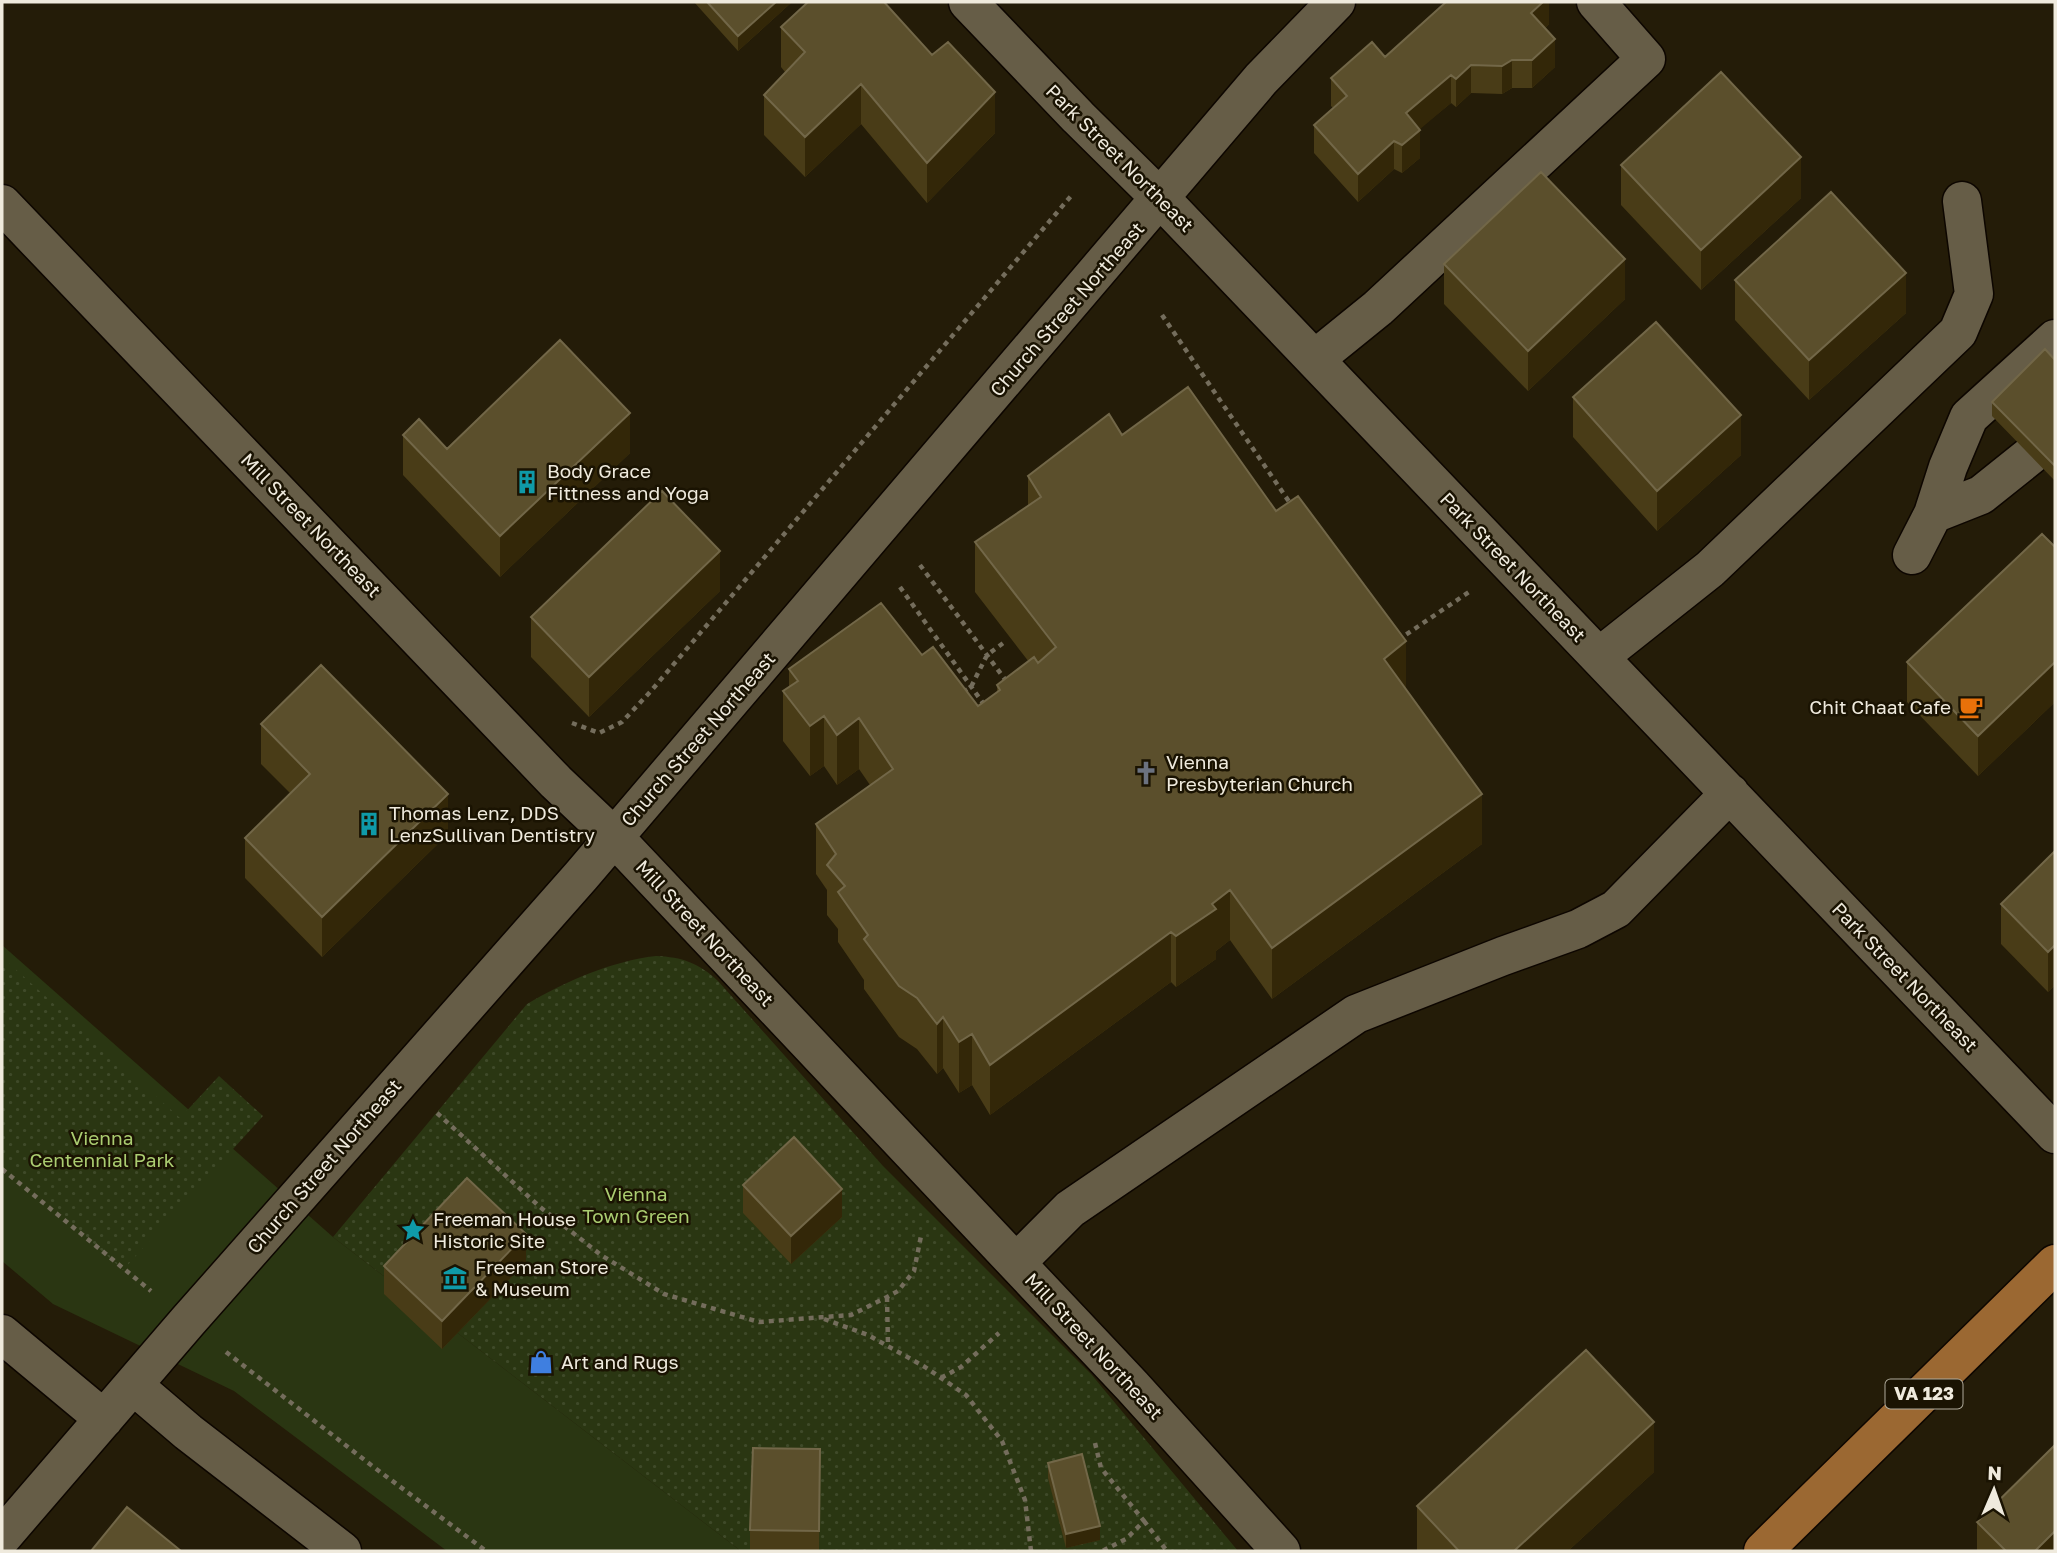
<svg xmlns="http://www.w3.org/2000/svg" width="2057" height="1553" viewBox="0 0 2057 1553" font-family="'Golos Text',sans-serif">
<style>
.grass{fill:#2a3612}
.park{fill:url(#park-dots)}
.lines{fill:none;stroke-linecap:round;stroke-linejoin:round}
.minor-casing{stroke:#0d0600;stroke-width:41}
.major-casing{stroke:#0d0600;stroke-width:41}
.path{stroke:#746d5c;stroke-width:4.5;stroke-dasharray:5 5;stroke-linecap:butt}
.minor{stroke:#665d47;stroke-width:38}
.major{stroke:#9b6832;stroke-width:38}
.wall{fill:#493c17}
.shaded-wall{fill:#332708}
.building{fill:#5b4f2c;stroke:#726748;stroke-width:2}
.labels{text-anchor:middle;stroke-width:5;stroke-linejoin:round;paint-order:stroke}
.shield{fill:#1a1302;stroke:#afaa9b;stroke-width:2}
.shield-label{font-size:18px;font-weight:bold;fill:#efeadd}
.street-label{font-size:19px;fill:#efeadd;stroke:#1a1302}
.poi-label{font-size:19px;fill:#efeadd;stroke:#1a1302;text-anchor:start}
.park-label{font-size:19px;fill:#abcd71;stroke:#1a1302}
</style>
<defs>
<pattern id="park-dots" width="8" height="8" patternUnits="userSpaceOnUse" patternTransform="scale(1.75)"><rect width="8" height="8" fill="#2a3612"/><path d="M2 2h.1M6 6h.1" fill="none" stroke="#3f4a29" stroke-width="1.8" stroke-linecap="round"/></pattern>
</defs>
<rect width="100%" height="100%" fill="#241c08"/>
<path class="grass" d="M2,945l331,292 408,314h-294l-213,-160 -181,-87 -51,-43z"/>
<path class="park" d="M656,956c26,1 43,7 62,25l165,185 208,208 147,177h-497l-408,-314 194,-233c39,-23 85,-43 129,-48z
M2,957l178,161 39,-42 44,40 -140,154 -121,-109z"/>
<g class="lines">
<g class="minor-casing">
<path id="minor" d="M968,2l110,115 83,82 894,935
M2,204l554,578 58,55 518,549 149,165
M1315,359l63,-51 268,-249 -50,-57
M1933,514l48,-19 50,-40
M1912,555l21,-41 15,-47 21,-50 86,-78
M1599,657l111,-88 248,-237 16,-38 -12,-93
M1016,1263l54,-54 286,-195 147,-58 75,-27 38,-20 114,-116
M2,1334l102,85
M133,1385l55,47 154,119
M2,1537l186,-216 393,-445 680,-797 75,-77"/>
</g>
<g class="major-casing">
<path id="major" d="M1763,1551l292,-287"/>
</g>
<path class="path" d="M1162,315l130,191
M920,565l87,117
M900,587l85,119
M1398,640l71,-48
M963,692l8,-5 16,-32 19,-14
M572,723l27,10 23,-11 29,-31 420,-495
M437,1113l103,94 61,48 63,39 95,28 92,-7 36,-18 11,-6 16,-20 7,-35
M2,1169l149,122
M887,1297l1,49
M824,1319l44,16 57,32 41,28 36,46 23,59 6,51
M226,1352l145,113 115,86
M941,1378l20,-11 38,-34
M1095,1443l6,25 43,53 -18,18 -24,12
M1144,1521l23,30"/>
<use href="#minor" class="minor"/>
<use href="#major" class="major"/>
</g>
<path class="wall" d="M694,2h98l-54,49z
M1549,2v22l-4,4 10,39 -23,21h-20l-10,6 -31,-1 -15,14 -5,-4 -32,26 1,29 -18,15 -8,-4 -36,33 -44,-49v-28l19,-17 -2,-2v-28l54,-21z
M781,27l214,106 -68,70 -66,-79 -56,53 -41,-42v-40l21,-23 -4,-5z
M1621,165l180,33 -100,92 -80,-85z
M1444,264l181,35 -97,92 -84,-87z
M1735,280l171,33 -97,87 -74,-80z
M2055,360v121l-63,-65v-14z
M1573,397l168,58 -84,76 -84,-94z
M403,435l44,14 183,4 -130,124 -97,-102z
M1122,435l154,76 130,179 76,154 -210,155 -42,-59 -14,11v8l-40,28 -5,-5 -181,133 -18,-30 -13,8 -16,-25 -6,6 -20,-25 -18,-12 -35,-48v-9l-26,-38v-13l-11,-14v-25l-11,-16v-50l54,-39 -11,-16 -22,16 -13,-19 -14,10 -27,-35v-50l6,-4v-18l133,-14 56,51 19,-14v-7l32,-23 -54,-70v-50l53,-36v-30z
M2055,547v155l-77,74 -71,-74v-40z
M720,591l-131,126 -58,-60v-40z
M261,724l187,110 -126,123 -77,-79v-40l45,-45 -29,-29z
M2055,851v134l-7,7 -47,-48v-40z
M743,1185l99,32 -51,47 -48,-51z
M526,1262l-84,87 -58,-55v-28z
M820,1449l-1,102h-69v-21z
M1048,1463l52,77 -34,8 -18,-70z
M1654,1472l-86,79h-151v-45z
M1977,1522l78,29h-78z"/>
<path class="shaded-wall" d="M776,2h16l-54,49v-15z
M1543,2h6v22l-18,17v-28z
M1555,39v28l-23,21v-28z
M1512,60v28l-10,6v-28z
M1471,65v28l-15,14v-28z
M1451,75v28l-45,38v-28z
M861,84v40l-56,53v-40z
M995,92v41l-68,70v-40z
M1420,130v28l-18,15v-28z
M1394,141v28l-36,33v-28z
M1801,157v41l-100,92v-40z
M1625,259v40l-97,92v-40z
M1906,273v40l-97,87v-40z
M630,413v40l-130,124v-41z
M1741,415v40l-84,76v-40z
M720,551v40l-131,126v-40z
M1406,641v50l-22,-32z
M2055,662v40l-77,74v-40z
M824,716v50l-14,10v-50z
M859,718v51l-22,16v-50z
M448,794v40l-126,123v-40z
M1482,794v50l-210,155v-51z
M1230,890v50l-14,11v8l-40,28v-51l36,-32z
M1171,932v50l-181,133v-50z
M2055,945v40l-7,7v-40z
M943,1017v51l-6,6v-50z
M972,1034v51l-13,8v-51z
M842,1189v28l-51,47v-28z
M526,1234v28l-84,87v-28z
M1654,1422v50l-86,79h-54z
M1100,1526v14l-34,8v-14z
M2055,1531v20h-20z"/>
<path class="building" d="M707,2h69l-38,34z
M808,2h76l48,53 16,-13 47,50 -68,71 -66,-79 -56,53 -41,-42 41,-43 -24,-25z
M1446,2h97l-12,11 24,26 -23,21h-20l-10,6 -31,-1 -15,14 -5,-4 -45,38 14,17 -18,15 -8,-4 -36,33 -44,-49 33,-29 -16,-18 41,-36 13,15z
M1721,72l80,85 -100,93 -80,-85z
M1541,172l84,87 -97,92 -84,-87z
M1831,192l75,81 -97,87 -74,-80z
M1656,322l85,93 -84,76 -84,-94z
M560,340l70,73 -130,123 -97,-101 16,-16 28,30z
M2045,349l10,11v106l-63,-64z
M1188,387l88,124 22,-15 108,145 -22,18 98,135 -210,154 -42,-58 -18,14 4,5 -40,27 -5,-4 -181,133 -18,-31 -13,8 -16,-25 -6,7 -20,-26 -18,-12 -35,-47 4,-4 -30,-43 7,-6 -18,-21 9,-11 -20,-30 77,-55 -34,-51 -22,17 -13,-19 -14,10 -27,-35 15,-10 -9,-12 92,-66 41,52 11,-8 45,59 22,-16 -3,-5 37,-28 4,6 18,-16 -81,-105 66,-45 -13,-21 81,-62 13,21z
M662,491l58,60 -131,126 -58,-60z
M2042,534l13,13v115l-77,74 -71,-74z
M321,665l127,129 -126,123 -77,-79 65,-64 -49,-50z
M2055,851v94l-7,7 -47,-48z
M794,1137l48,52 -51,47 -48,-51z
M467,1178l59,56 -84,87 -58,-55z
M1586,1350l68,72 -140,129h-55l-42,-45z
M2055,1445v86l-20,20h-29l-29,-29z
M753,1448l67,1 -1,82 -69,-1z
M1082,1454l18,72 -34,8 -18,-71z
M127,1507l54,44h-90z"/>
<defs>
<g id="building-bare" transform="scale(1.89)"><path d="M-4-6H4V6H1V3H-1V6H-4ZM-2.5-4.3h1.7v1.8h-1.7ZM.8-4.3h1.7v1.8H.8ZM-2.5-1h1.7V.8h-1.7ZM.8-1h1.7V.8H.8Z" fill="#0f9aa8" stroke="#1a1302" stroke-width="2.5" paint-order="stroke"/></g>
<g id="cafe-bare" transform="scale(1.89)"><path d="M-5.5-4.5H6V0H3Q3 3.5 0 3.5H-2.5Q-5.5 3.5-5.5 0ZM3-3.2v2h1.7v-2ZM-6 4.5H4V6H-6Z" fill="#e8710a" stroke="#1a1302" stroke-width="2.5" paint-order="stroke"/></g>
<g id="church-bare" transform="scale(1.89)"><path d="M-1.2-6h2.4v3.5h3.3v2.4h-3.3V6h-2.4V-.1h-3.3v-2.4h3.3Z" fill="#6b7280" stroke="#1a1302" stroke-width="2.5" paint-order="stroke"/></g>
<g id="sight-bare" transform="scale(1.89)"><path d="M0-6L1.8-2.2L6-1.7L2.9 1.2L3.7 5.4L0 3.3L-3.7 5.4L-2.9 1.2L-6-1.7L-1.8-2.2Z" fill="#0f9aa8" stroke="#1a1302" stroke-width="2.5" paint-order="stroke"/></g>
<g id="museum-bare" transform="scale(1.89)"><path d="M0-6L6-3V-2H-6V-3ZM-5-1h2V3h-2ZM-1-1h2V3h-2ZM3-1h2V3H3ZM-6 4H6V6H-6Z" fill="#0f9aa8" stroke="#1a1302" stroke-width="2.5" paint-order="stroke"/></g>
<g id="shop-bare" transform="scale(1.89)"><path d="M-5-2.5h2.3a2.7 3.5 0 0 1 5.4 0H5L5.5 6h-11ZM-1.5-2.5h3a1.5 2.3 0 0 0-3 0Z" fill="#3f7fe0" stroke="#1a1302" stroke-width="2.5" paint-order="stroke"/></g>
</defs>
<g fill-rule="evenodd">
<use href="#building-bare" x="527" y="482"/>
<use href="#cafe-bare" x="1971" y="707"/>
<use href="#church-bare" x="1146" y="773"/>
<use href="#building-bare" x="369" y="824"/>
<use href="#sight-bare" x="413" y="1230"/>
<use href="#museum-bare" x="455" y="1278"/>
<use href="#shop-bare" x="541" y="1362"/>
</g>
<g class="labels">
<rect class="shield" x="1885.5" y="1379.5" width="77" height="29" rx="5"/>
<g class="shield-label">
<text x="1924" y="1400">VA 123</text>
</g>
<g class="street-label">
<text transform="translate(1120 158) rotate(45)" y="7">Park Street Northeast</text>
<text transform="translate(1067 309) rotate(-49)" y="7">Church Street Northeast</text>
<text transform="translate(311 525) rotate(46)" y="7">Mill Street Northeast</text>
<text transform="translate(1513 567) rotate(46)" y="7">Park Street Northeast</text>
<text transform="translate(698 739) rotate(-49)" y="7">Church Street Northeast</text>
<text transform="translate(705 933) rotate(47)" y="7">Mill Street Northeast</text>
<text transform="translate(1905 977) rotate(46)" y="7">Park Street Northeast</text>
<text transform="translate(324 1166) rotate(-49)" y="7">Church Street Northeast</text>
<text transform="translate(1094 1346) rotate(47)" y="7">Mill Street Northeast</text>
</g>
<g class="poi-label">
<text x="547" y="478">Body Grace<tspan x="547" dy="22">Fittness and Yoga</tspan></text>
<text x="1951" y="714" text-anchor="end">Chit Chaat Cafe</text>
<text x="1166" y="769">Vienna<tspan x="1166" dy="22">Presbyterian Church</tspan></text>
<text x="389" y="820">Thomas Lenz, DDS<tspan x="389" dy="22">LenzSullivan Dentistry</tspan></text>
<text x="433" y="1226">Freeman House<tspan x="433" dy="22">Historic Site</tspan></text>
<text x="475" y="1274">Freeman Store<tspan x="475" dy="22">&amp; Museum</tspan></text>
<text x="561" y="1369">Art and Rugs</text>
</g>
<g class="park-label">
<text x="102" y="1145">Vienna<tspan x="102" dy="22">Centennial Park</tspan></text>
<text x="636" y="1201">Vienna<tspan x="636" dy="22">Town Green</tspan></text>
</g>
</g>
<rect width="2057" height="1553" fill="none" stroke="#efeadd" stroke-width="7"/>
<g transform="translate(1994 1490) rotate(2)" stroke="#1a1302" stroke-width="5" paint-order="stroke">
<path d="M0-5L12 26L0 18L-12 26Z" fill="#efeadd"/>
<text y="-10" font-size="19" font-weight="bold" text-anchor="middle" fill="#efeadd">N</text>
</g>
</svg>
